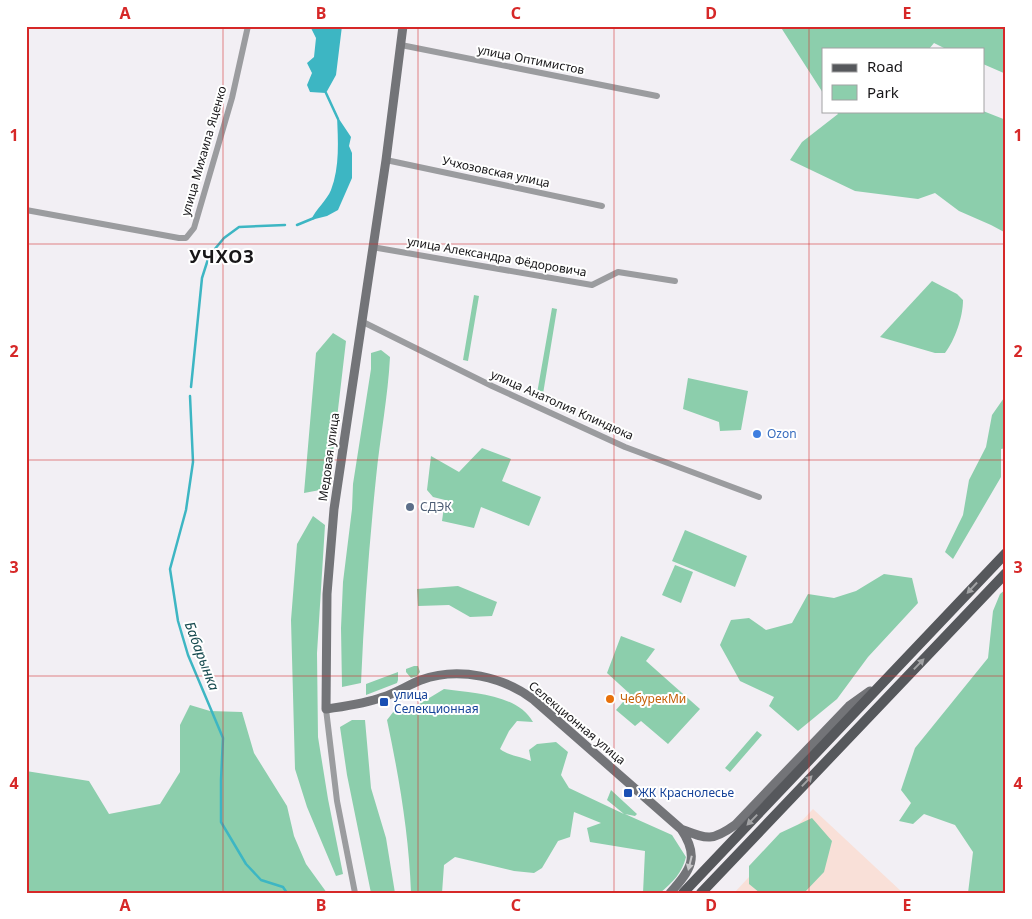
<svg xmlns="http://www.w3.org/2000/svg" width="1032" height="919" viewBox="0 0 1032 919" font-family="'Noto Sans',sans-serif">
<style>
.education{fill:#f9e0d8}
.green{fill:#8cceac}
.water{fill:#3db6c3}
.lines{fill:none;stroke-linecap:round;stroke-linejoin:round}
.stream{stroke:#3db6c3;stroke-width:2.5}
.street{stroke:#9b9c9f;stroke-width:6}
.secondary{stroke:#737478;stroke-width:9}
.primary{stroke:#56585c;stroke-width:10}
.oneway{fill:#a2a3a5}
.oneway2{fill:#c7c7c9}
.grid{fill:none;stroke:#d62828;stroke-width:1;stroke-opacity:0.55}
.shop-dot{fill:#3f7fe0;stroke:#fff;stroke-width:2}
.service-dot{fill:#5c6f8a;stroke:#fff;stroke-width:2}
.food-dot{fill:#e8710a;stroke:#fff;stroke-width:2}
.transit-dot{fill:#1a4fb4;stroke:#fff;stroke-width:2}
.labels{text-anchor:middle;stroke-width:4;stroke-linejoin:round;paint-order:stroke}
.street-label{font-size:12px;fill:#171618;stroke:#fff}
.shop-label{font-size:12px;fill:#366cbe;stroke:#fff;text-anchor:start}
.service-label{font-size:12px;fill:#4e5e75;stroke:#fff;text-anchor:start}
.transit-label{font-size:12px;fill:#164399;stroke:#fff;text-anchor:start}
.food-label{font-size:12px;fill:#c56008;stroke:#fff;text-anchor:start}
.water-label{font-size:14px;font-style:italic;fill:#164a4f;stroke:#fff}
.district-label{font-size:18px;font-weight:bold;letter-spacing:1px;fill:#171618;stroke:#fff}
.neatline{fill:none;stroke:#d62828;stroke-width:2}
.grid-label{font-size:16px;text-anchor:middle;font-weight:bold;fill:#d62828}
</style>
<rect width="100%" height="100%" fill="#f2eff4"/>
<path class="education" d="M813,809l90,84h-169z"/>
<path class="green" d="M780,26h226v48l-23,-10v-15h-37l-12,-6 -5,6h-106v44z
M836,111h147l23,9v113l-15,-8 -32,-14 -24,-18 -17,6 -63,-8 -65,-31 12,-18 36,-28z
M932,281l25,13 6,6c0,17 -8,40 -18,53h-10l-55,-16z
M474,295l5,1 -11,65 -5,-1z
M552,308l5,1 -15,91 -6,-1z
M333,333l13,8 -14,120 -12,29 -16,3 12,-140z
M381,350l9,7c-2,40 -10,80 -14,121 -7,68 -12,136 -15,205l-19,4 -1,-59 2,-46 9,-73 1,-25 18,-115v-16z
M688,378l60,13 -7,39 -21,1 -1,-9 -36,-13z
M1006,395v53l-5,1v28l-48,82 -8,-7 18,-37 6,-35 17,-33 6,-32z
M482,448l29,11 -9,22 39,16 -12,29 -48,-19 -7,21 -32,-7 3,-21 -12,-3 -6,-7 4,-34 28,16z
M313,516l12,9 -8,128 1,84 10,62 15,75 -7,2 -29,-69 -12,-38 -4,-149 6,-76z
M685,530l62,26 -12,31 -63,-26z
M675,565l18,7 -12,31 -19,-8z
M884,574l28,4 6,25 -50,54 -31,42 -39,32 -29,-25 5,-9 -34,-16 -20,-36 11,-25 18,-2 17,12 26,-7 16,-29 26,4 22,-7z
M458,586l39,16 -5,14 -22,1 -21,-12 -31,1 -1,-17z
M1006,589v304h-38l5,-41 -18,-27 -31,-11 -11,10 -14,-3 12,-18 -10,-13 14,-42 73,-90 5,-47 7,-17z
M621,636l34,13 -9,12 54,48 -32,35 -27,-23 -6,5 -19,-16 14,-16 -23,-21z
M414,666h4l2,6 -3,4 -6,2 -5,-6v-3z
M398,672v8l-1,3 -31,12v-11z
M444,689c29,4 73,5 89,33l-16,-1 -8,10 -9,18c9,7 20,7 31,12l-2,-11 8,-6 19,-2 12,10 -7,23 8,13 55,26 -17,-14 4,-10 26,24 -2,2 -10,-2 47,21 14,22c-4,16 -13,25 -26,36h-17l2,-42 -55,-9 -3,-14 14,-5 -27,-11 -4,25 -12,4 -16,27 -8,5 -20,-2 -59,-14 -11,8 -2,28h-31c-2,-58 -12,-116 -24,-173l7,-9 22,-5z
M190,705l20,6 32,1 12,41 33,53 7,30 12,28 21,29h-301v-122l63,10 20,33 51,-10 20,-32v-47z
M352,720h13l6,68 15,50 9,55h-24l-24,-118 -7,-48z
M757,731l5,4 -32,37 -5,-4z
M812,818l20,23 -8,31 -20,21h-44l-11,-9v-18l31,-33z"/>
<path class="water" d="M310,26h32l-6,49 -10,18 -16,-1 -3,-7 5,-12 -5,-10 7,-6 2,-19z
M337,116l14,21 -2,9 3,7v25l-14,32 -11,6 -16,4c5,-11 16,-20 20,-30 9,-23 7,-50 6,-74z"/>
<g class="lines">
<path class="stream" d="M326,93l12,26
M297,225l17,-7
M191,387l11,-109 7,-22 15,-18 15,-11 46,-2
M190,396l3,66 -7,48 -16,59 8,52 10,34 35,83 -2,42v42l25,42 15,16 22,7 4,6"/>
<path class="street" d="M401,45l256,51
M386,160l216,46
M26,210l153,28h7l8,-10 38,-130 16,-72
M372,247l220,38 26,-13 57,9
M361,321l131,65 133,61 134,50
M326,709l11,92 18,92"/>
<path class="secondary" d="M403,26l-17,134 -52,349 -7,85 -1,115c20,-3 38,-5 57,-12 13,-4 25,-12 38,-17 38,-14 83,-3 113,20l147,129c19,28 10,41 -11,64
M681,829c26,10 30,13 54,-4l114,-119 21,-15"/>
<path class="primary" d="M683,893l323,-340
M701,893l305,-320"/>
</g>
<defs><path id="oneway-solid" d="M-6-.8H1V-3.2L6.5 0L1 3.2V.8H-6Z" transform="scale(1.25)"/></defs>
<g class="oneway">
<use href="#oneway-solid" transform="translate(972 588) rotate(133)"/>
<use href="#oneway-solid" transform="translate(919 664) rotate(-46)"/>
<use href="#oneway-solid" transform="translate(807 781) rotate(-46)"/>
<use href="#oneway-solid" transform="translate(752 820) rotate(134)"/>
</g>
<use class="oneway2" href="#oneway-solid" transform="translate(690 863) rotate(104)"/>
<path class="grid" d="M223,26v867M418,26v867M614,26v867M809,26v867M26,244h980M26,460h980M26,676h980"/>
<circle class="shop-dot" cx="757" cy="434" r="5"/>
<circle class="service-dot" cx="410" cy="507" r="5"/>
<circle class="food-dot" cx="610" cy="699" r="5"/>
<g class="transit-dot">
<rect x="379" y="697" width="10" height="10" rx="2.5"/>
<rect x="623" y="788" width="10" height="10" rx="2.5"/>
</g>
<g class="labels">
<g class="street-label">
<text transform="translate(531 60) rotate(11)" y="4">улица Оптимистов</text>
<text transform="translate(204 151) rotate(-74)" y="4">улица Михаила Яценко</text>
<text transform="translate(496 172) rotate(12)" y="4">Учхозовская улица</text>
<text transform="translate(497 257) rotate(10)" y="4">улица Александра Фёдоровича</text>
<text transform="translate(562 405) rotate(24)" y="4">улица Анатолия Клиндюка</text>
<text transform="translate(329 457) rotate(-82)" y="4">Медовая улица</text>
<text transform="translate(577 723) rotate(40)" y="4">Селекционная улица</text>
</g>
<g class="shop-label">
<text x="767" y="438">Ozon</text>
</g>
<g class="service-label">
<text x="420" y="511">СДЭК</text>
</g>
<g class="transit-label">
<text x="394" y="699">улица<tspan x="394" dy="14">Селекционная</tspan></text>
<text x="638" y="797">ЖК Краснолесье</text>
</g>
<g class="food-label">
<text x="620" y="703">ЧебурекМи</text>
</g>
<g class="water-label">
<text transform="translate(202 656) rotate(69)" y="5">Бабарынка</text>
</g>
<g class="district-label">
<text x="222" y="263">УЧХОЗ</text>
</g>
</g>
<rect width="1032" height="919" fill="none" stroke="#ffffff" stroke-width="55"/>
<rect x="822" y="48" width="162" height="65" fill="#ffffff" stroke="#a2a2a3"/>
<rect x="832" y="64" width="25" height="8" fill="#56585c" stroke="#a2a2a3"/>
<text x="867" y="72" font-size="15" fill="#171618">Road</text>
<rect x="832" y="85" width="25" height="15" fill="#8cceac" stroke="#a2a2a3"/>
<text x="867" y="98" font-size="15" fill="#171618">Park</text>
<rect x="28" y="28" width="976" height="864" class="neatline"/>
<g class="grid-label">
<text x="125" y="19">A</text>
<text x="321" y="19">B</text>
<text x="516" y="19">C</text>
<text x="711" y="19">D</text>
<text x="907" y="19">E</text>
<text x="14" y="141">1</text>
<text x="1018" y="141">1</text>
<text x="14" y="357">2</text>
<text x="1018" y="357">2</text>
<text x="14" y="573">3</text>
<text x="1018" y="573">3</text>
<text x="14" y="789">4</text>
<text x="1018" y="789">4</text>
<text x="125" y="911">A</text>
<text x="321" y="911">B</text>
<text x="516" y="911">C</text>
<text x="711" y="911">D</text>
<text x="907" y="911">E</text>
</g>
</svg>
